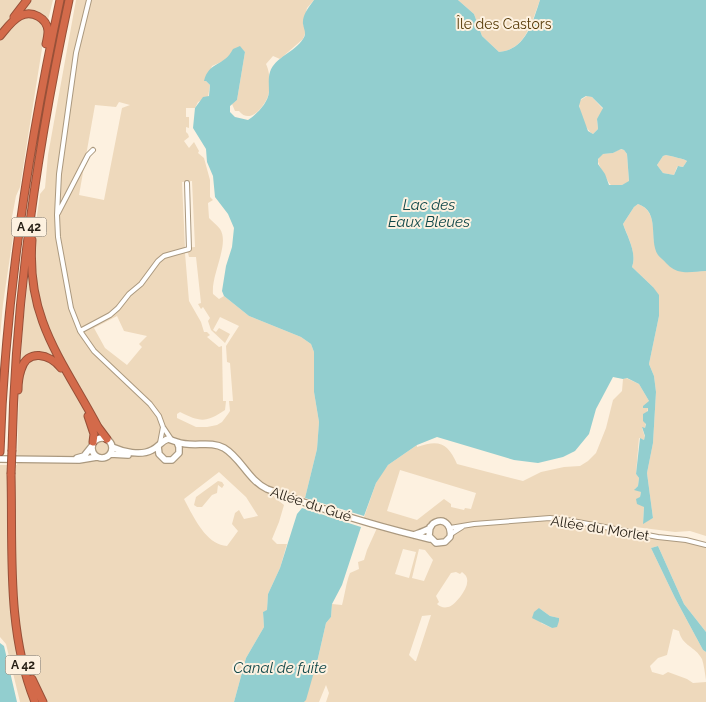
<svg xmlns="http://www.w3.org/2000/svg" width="706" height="702" viewBox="0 0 706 702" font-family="Raleway,sans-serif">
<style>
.green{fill:#eed9bc;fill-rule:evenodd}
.water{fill:#92cecf;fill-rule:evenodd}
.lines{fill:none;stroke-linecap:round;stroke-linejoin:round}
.street-casing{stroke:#ab997f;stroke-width:6}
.secondary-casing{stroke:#ab997f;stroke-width:8}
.highway-casing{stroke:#975038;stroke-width:9}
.street{stroke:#fff;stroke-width:4}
.secondary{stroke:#fff;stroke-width:5.5}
.highway{stroke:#d36a4a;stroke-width:7}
.highway-bridge-casing{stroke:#975038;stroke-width:9;stroke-linecap:butt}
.highway-bridge{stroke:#d36a4a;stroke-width:7}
.labels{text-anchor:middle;stroke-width:4;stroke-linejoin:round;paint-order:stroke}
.shield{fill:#fdf1e0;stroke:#685f53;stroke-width:1}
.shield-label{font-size:12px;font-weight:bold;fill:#282117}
.park-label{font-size:14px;fill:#553906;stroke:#fdf1e0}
.street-label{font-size:14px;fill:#282117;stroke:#fdf1e0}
.water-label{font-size:15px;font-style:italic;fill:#0f4748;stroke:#fdf1e0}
</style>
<rect width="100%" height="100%" fill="#fdf1e0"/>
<path class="green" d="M0,0h53l-9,36 -24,151 -4,9 -4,21 2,13 -11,74 -3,33z
M76,0h238l-7,8 -4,16 3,7 -3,8 -23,20 -7,-3 -7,8c4,8 5,23 2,32 -4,11 -18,29 -29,15h-4l-3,-7 5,-4 8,-48 -5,-5 -12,12 -16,7 -6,15 4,4 -2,12 -10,5 -3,6h-9v9h3v11l-3,-1v5l2,2 1,3 -5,4 5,7 5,-6 5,9 -1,2 6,5 6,22v17l3,3 -5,3 1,15c3,3 8,7 11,11 10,15 -9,45 -7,65l6,5 5,-3 25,20 52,21 10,7 3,8v40l5,30 -2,27 -12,49 -6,-2 -2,7 -23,-8v2l10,8 -5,17 -7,17 5,5h10l-7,24 -12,26 -1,17 -4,1 1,15 -18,31 -12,44h-214l-14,-58 -6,-7v-172h17l2,-83 5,-66 5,-45 11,-77 5,-6 3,-33zM119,102l11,3 -8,3 -18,92 -25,-5 16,-90 21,2zM192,181l3,66 -10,1 -3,-66zM185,253h3l1,4h7l5,46 -3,1 3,5 2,-2 7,11 -2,3 3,9 14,13 5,-9 -11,-6 -3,4 -3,-2 7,-13 19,9 -13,20 1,16 3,1 3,38h-4l1,10 -2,3 -6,8 -5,3 -10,2h-11l-19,-9v-4l3,-2c20,10 26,11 45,-2l1,-9h-3l-1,-55 -3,1 -12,-10 3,-2 -3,-3h-3l-3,-10 -12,-21zM117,316l7,15 23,5 -8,8 3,3 -15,18 -22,-17 -11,-20zM219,472l27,25 12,19 -14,3 -5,-9 -4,3 -3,11 6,7 -11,15c-21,-1 -34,-30 -43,-47z
M458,0h82c-8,21 -14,50 -41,52l-17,-16 -8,-22z
M587,96l5,1 11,12 -6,12 1,8 -5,5c-9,-5 -14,-24 -14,-33z
M620,149l4,1 3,4 2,28 -7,3h-11c-2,-1 -13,-21 -13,-24 0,-3 2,-5 4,-7l11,-1z
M666,155c4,1 19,4 21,6l-4,6 -3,-1 -3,1 -3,8 -11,-2 -6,-8 6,-9z
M638,204c17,6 15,24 16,39l29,29 23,-1v265l-16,-5 -15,1 -40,-5 6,9 52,7 13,5v84l-22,-28 -26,-58 -7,2 24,50 28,52 3,2v28c-1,-6 -2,-15 -4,-21 -7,-13 -20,-13 -23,-28l-6,-2 -6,26 -9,3 -8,8 2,6 11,3 5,-3 19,7 6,4 13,-1v20h-380l3,-9 -3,-8 -7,17h-15l14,-44 8,-35 5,-6 1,-13 10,1c3,-11 4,-22 8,-32l9,-4 -1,-7 6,-2 3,-10 10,-22 -15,-5 14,-40 5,-9 7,-9 29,-20v2c22,-8 31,-4 40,17l66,17 18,-9 23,-5 16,-1 8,-5 8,-8 10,-25 7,-28 9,-9 1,-12 3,-1 13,6 10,17 -4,27h-3l3,9 -1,3 -5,-2 -3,36 3,4 -1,8 -3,3 6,3 -1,5 4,10 -1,16 10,-5 -6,-45 6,-30 3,-51 -2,-16 -5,-12 10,-48 -6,-29 -21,-20c5,-13 -4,-30 -9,-43l11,-17zM400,470l76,23 -5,16 -6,-1 -1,2 -13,-3v-3l-7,-5 -27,21 -30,-9zM403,549l13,3 -7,26 -14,-4zM419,549l6,1 8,10 -9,21 -12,-3zM456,572l4,2 2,-2c4,3 6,6 5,11 0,6 -12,23 -19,24 -4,1 -8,0 -11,-3l2,-2 -3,-6 15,-23zM539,608l11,8 9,2v3l-7,7 -11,-5zM431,615l-15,46h-1l-6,-6 13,-39z
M218,481l4,1 2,3 -2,3 -4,-3 -1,8 -5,2 -10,12h-5l-3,-2 2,-8z"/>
<path class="water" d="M314,0h144l16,14 8,22 17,16c27,-2 34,-31 41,-52h166v271c-7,0 -16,2 -23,1 -8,-1 -12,-4 -17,-9 -2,-3 -6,-5 -8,-8 -10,-16 3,-43 -20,-51l-4,3 -11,17c5,14 14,29 9,43l21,20 6,8v21l-10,48 5,12 2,16 -3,51 -6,30 6,45 -10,6 1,-17 -7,-3 -1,-5 4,-2 1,-5 -7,-2 4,-4 1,-8 -3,-4 4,-36 4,2 1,-4 -3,-9 3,1 1,-4 -3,-3v-7l5,-3v-3h-5v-2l6,-5 -10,-17 -12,-6 -4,1 -10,-2 -17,32 -7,25 -14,17 -12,6 -25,6 -24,-3 -77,-23 -20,8 -29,20 -12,18 -12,33 -59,-18 12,-49 2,-27 -5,-30v-40l-3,-8 -10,-7 -52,-21 -25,-20 -2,-5 4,-25 6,-19 2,-19 -6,-14 -13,-17 -2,-21 -6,-14 -1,-13 -13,-21 2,-20 8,-11 6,-1 1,-11 -4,-4h-2c5,-20 20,-14 29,-32l7,-3 5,6 -8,48 -7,6v6l5,5 13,3c9,-6 20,-17 21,-28 0,-6 -1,-14 1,-20 5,-15 25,-20 33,-33 4,-6 1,-9 0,-15 -1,-9 6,-17 11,-24zM586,96l6,1 11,11 -6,11 1,10 -5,5 -5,-3 -9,-25 2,-7zM621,149l3,1 3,4 2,27 -7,4h-13l-4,-11 -7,-10v-5l5,-5 10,-1zM666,155c4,1 19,4 21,6l-4,6 -5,-1 -4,9 -11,-2 -6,-8 6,-9z
M302,508l59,19 -19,58 -10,19 -1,13 -5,6 -8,35 -12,42 -2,2h-70l12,-44 18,-31 -1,-15 4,-2 1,-16 12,-26 17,-54z
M658,546l26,58 22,28v20l-3,-2 -28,-52 -24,-50z
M539,608l11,8 9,2v3l-2,6 -5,1 -20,-10 2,-6z
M0,643l4,3 13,56h-17z"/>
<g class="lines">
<g class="street-casing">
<path id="street" d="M89,0l-13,53 -17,121 -2,41 1,22 13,71 9,23 14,20 56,53 9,12 4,11 8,12
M58,213l30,-58 5,-5
M80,331l30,-16 8,-7 11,-14 12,-10 17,-23 6,-5 25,-7 -2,-66
M160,443l3,-16
M450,528l24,-4 76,-6 17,2 91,17 28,3 20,5
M451,534l11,-7"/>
</g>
<g class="secondary-casing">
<path id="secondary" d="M92 448a10 10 0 1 1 20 0a10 10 0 1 1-20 0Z
M177,442c16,6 33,-2 47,6 17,10 24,32 43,41 53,20 108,37 163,50
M112,447c11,5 29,9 40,3 7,-3 9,-9 16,-11l9,3 2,5v6l-7,7h-7l-6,-6 -1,-8
M110,454l18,1
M77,458l7,-2 8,-10
M0,459l79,1 18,-3
M414,535c5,-2 11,-4 16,-7 3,-4 1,-4 6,-6 10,-4 16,6 14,15l-5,5 -9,1 -7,-7 1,-9"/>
</g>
<g class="highway-casing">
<path id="highway" d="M14,17l13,-17
M0,36c6,-7 12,-16 20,-20 12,-6 27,2 28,15 0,4 -1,9 -2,13
M32,240c-6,80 31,121 66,187l9,12
M18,390c0,-7 1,-14 3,-20 6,-22 29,-16 40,-2
M88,416l6,18 -1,8
M12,450c3,-151 25,-302 57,-450
M0,452c5,-152 28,-303 60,-452
M11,474c2,76 -5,156 24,228
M32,679l11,23"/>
</g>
<use href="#street" class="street"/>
<use href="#secondary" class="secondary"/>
<use href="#highway" class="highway"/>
<g class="highway-bridge-casing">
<path id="highway-bridge" d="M11,474l1,-24"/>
</g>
<use href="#highway-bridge" class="highway-bridge"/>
</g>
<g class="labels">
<g class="shield">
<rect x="11.5" y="217.5" width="35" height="19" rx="4"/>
<rect x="5.5" y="655.5" width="35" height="19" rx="4"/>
</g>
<g class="shield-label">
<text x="29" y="231">A 42</text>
<text x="23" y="669">A 42</text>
</g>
<g class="park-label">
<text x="504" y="29">Île des Castors</text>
</g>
<g class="street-label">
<text transform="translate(311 504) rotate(18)" y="5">Allée du Gué</text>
<text transform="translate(600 528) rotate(9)" y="5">Allée du Morlet</text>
</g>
<g class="water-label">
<text x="429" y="210">Lac des<tspan x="429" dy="17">Eaux Bleues</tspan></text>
<text x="280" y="673">Canal de fuite</text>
</g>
</g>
</svg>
